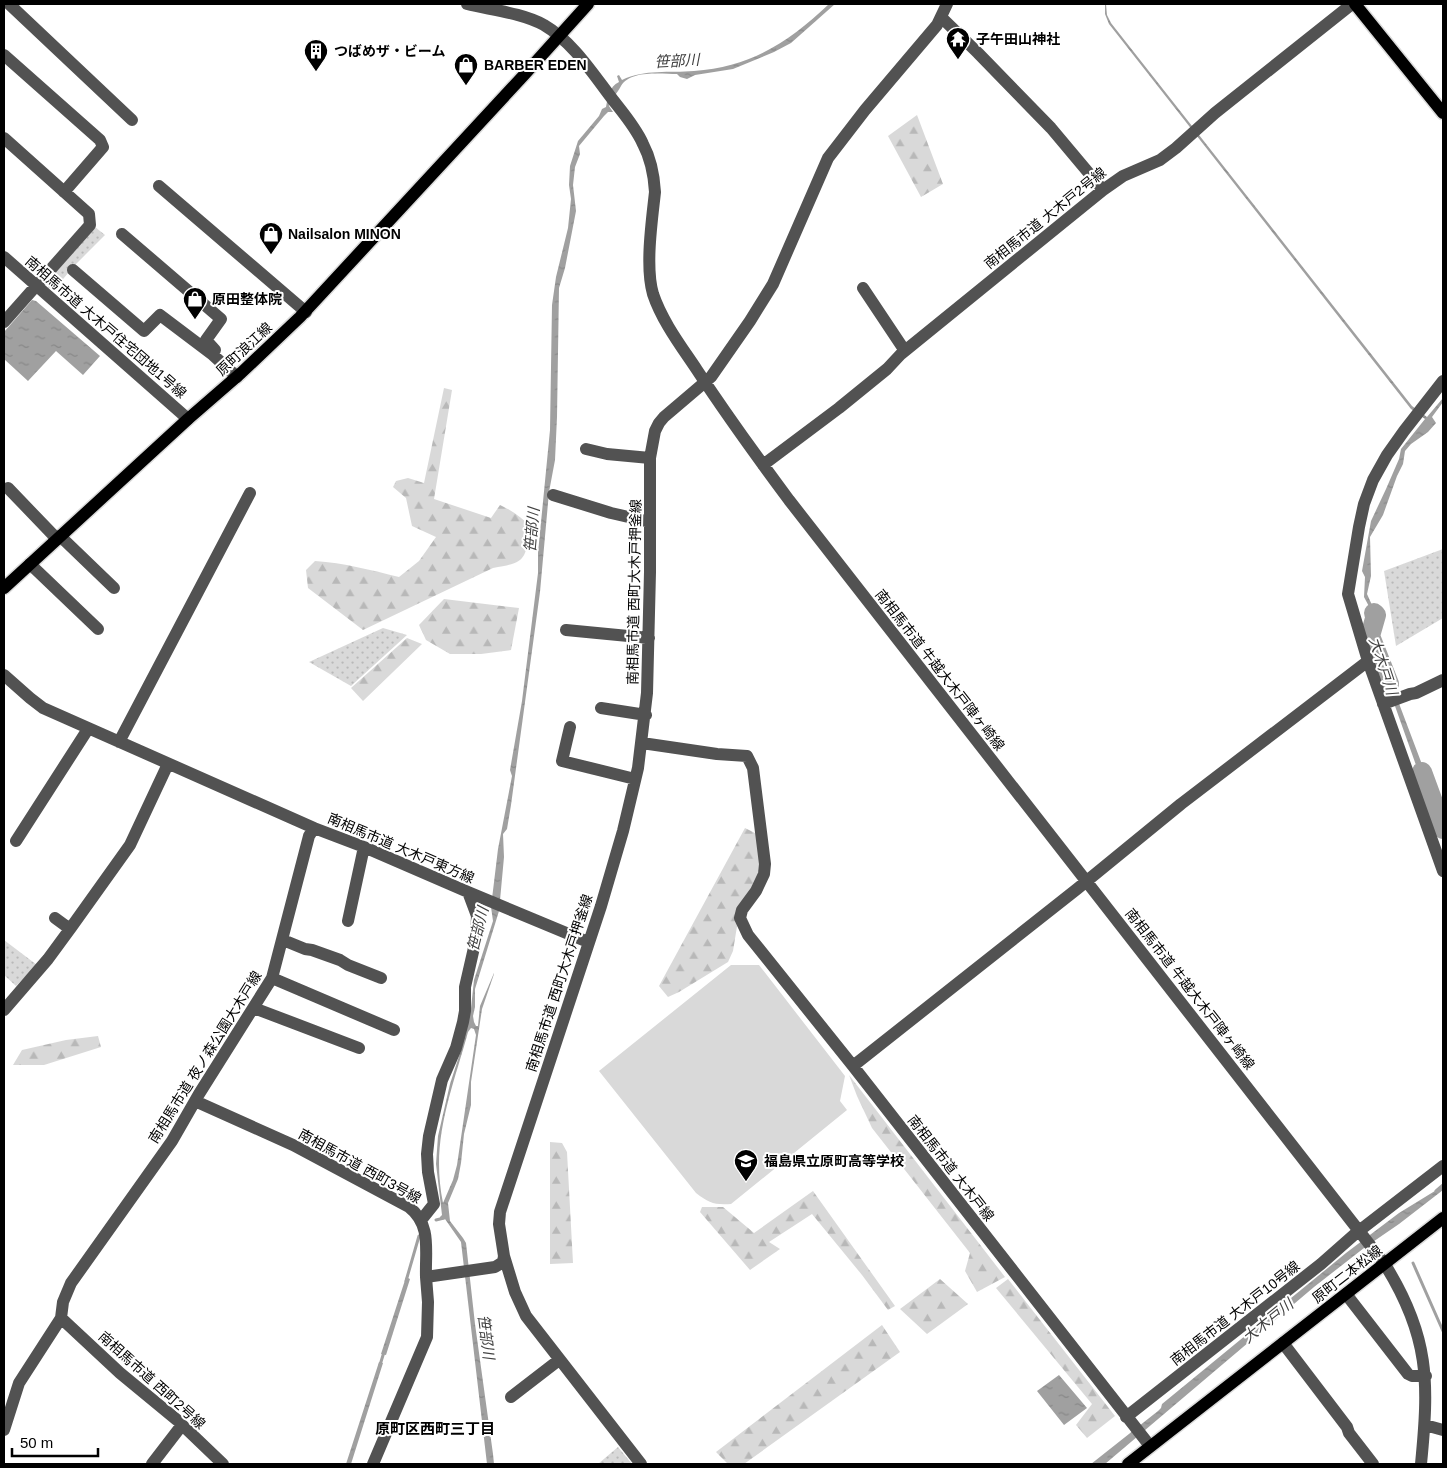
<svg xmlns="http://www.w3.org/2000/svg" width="1447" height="1468" viewBox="0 0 1447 1468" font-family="Helvetica,'Noto Sans JP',sans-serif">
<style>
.green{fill:url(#green-dots)}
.forest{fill:url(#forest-firs)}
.pitch{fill:#d9d9d9}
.water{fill:url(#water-ripples);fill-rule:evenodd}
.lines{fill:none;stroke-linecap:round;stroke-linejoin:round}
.stream{stroke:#a0a0a0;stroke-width:3}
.river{stroke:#a0a0a0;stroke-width:20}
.major-casing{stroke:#dbdbdb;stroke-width:15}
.minor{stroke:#525252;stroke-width:12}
.major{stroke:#000;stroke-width:12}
.labels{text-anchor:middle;stroke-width:4;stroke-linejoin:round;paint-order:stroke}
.poi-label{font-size:14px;font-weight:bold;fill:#000;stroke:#fff;text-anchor:start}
.street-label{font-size:14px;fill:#000;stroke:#fff}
.water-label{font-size:15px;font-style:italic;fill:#414141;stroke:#fff}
.neighbourhood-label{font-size:15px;font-weight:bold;fill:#000;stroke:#fff}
</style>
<defs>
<pattern id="green-dots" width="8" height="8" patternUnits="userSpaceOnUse" patternTransform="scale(1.25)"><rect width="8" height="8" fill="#d9d9d9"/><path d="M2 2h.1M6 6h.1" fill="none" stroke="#b8b8b8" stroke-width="1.8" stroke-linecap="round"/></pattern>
<pattern id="forest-firs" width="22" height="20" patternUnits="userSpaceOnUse" patternTransform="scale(1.25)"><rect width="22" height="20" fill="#d9d9d9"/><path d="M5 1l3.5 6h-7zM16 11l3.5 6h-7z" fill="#b8b8b8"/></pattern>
<pattern id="water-ripples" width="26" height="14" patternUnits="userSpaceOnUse" patternTransform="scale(1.25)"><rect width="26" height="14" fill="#a0a0a0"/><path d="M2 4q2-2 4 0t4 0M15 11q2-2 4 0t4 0" fill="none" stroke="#888"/></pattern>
</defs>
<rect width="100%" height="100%" fill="#fff"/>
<path class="green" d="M95,227l10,8 -31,31 -21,25 -5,-4 1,-9z
M1443,549v69l-47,28 -12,-75z
M383,628l24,7 -56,51 -42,-24z
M4,940l33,25 -21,21 -12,-11z
M618,1447l14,17h-34z"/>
<path class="forest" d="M917,115l26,69 -22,13 -33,-61z
M444,388l8,2 -18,109 57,19 9,-13c13,6 22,13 32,23 -9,32 -4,34 -39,40l-130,62 -55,-42 -2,-18 9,-9c29,2 56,9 84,16l20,-16 17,-24 -24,-11 -6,-28 -13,-11 3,-6 12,-3 16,5z
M444,599l75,9 -8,42 -30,4h-31l-24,-14 -7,-15z
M407,638l15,6 -59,57 -12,-13z
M745,828l14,7v44l-19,29 -7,43 -5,11 -49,30 -11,5 -9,-11z
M98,1036l3,11 -57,18h-31l9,-15 44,-10z
M849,1075l156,202 -28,15 -12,-21 5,-18 -98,-125 -15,-32z
M550,1142l12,1 5,9 6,111 -23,1z
M813,1191l82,115 -7,4 -26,-35 -50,-61 -43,28 11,7 -30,21 -50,-58 2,-5h21l31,26z
M940,1279l28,25 -41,30 -27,-25z
M1008,1279l107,137 -28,22 -11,-13 16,-21 -96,-116z
M882,1325l18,27 -156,112h-16l-12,-12z"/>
<path class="pitch" d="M731,965h28l86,111 -5,25 7,9 -116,94c-17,1 -22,-1 -35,-11l-97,-122z"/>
<path class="water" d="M829,4h6l-44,39 -17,9 -41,17 -38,6 -8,4 -7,-2 -3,-3c-17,0 -46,-4 -56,12 -4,8 -9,11 -12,20l4,6h-5l-4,4 -25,30 1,8 -5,13 -2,18 3,26 -11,57 -6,20 -2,129 -2,43 -6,32 -9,100 -29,213 -4,24 -4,5 1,23 -5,54 -24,78v18l-2,9 1,6 2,4h2l2,-20 14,-33v1l-12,35 -11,73v23l-7,29 -3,29 -3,16 -10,24 2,18 13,17 3,5 9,81 18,130 1,10h-7l-26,-222 -16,-23 -5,1v-3l2,-2 -6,-51 2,-28 12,-52 11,-34 10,-42 3,-28 19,-59 -2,-14 7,-58 14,-73 -2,-6 12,-69 16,-128v-20l12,-123 2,-125 4,-28 12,-49 3,-29 -2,-14 1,-19 8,-25 21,-25 3,-7 4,-2c2,-10 3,-20 13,-25l-2,-6 2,-1 3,5c23,-11 47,-7 72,-9 57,-4 95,-29 135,-67zM471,1028l3,1 2,6 -19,130 -4,15 -10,23c-13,-63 9,-112 25,-171z
M1105,4h1l1,11 4,8 301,383 15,11 16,-19v4l-11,15 4,6 -8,9 -17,12 -6,7 -2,13 -6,12 -14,39 -13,22 1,39 -4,18 9,20 -4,18 54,143 17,60v6l-74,-208 4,-19 -9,-17 1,-20 -3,-6 9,-50 15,-32 13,-30 2,-10 24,-30 -14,-10 -302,-385 -4,-10z
M32,300l4,1 64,55 -17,19 -27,-24 -28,30 -24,-22v-27z
M1443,1186v4l-44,34 -35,24 -50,39 -209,177h-14l67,-53 3,-3 1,-4 184,-151 53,-40z
M406,1277l4,2 -24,76 -5,-1z
M379,1362l4,1 -32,101h-5z
M1059,1375l28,33 -23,17 -27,-34z"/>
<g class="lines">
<path class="stream" d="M1436,1191l7,-6
M436,1220l8,-2
M1413,1263l30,68
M406,1281l13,-45
M380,1365l4,-13"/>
<path class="river" d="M1374,613l2,2 -6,21 19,48
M1422,772l21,57"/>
<g class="major-casing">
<path id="major" d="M1355,4l88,109
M4,588l184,-169 53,-46 59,-56 224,-242 64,-71
M1128,1464l315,-246"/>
</g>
<path class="minor" d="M9,4l123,116
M467,4c25,6 55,9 77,21 29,17 49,49 69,75 11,14 23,28 30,44 8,15 11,31 12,48 -3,28 -10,75 -2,102 9,27 28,52 44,76 29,44 60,87 92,130l595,763c46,73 45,119 37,201
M942,18l36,35 73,75 52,62
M4,55l96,85 3,7 -39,45
M4,138l85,76 1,11 -86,97
M159,186l147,126
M122,234l99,85 -15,21 9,10
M4,257l184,162
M73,270l71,61 16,-16 53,40 24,22
M863,288l42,63
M1443,381l-39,50 -17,24 -14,25 -9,24 -5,23 -11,67 20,67 75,210
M586,449l21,5 43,4
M763,465l76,-57 48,-39 14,-15 202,-164 20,-14 37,-16 16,-12 39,-35 137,-109
M8,488l49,51
M553,495l58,18 39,9
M60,536l54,52
M30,564l68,65
M566,630l83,8
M4,675l26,23 13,10 271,120 -5,8 -37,142 -73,116 -27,47 -101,142 -8,19 -2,16 -42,65 -15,47
M1383,704l27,-10 6,-1 27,-13
M601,708l45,7
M570,727l-8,34 73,18
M119,742l131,-249
M642,743l75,11 30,2 6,12 12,96 -1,10 -8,17 -14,19 -2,8 8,17 105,131 297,380
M314,828l50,19 104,45 120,50
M16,841l72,-112
M55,918l15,11 60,-84 38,-81
M348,921l16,-74
M283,940l22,9 7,1 28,10 8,5 33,13
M272,978l122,52
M254,1008l105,40
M4,1010l44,-51 22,-30
M853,1066l224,-177 104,-85 187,-143
M195,1101l98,44 116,62c23,18 16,44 17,70l69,-10 8,-5 1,-6 11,36 11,24 115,148
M422,1219l12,-15 -6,-32 -1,-18 2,-18 13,-56 14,-32 7,-26 2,-11v-24l11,-48 1,-23 -9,-24
M504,1256l-5,-32 1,-12 101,-306 22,-75 15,-63 9,-75 3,-121v-114l5,-27 4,-8 5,-6 47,-40 39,-56 23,-37 55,-126 37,-48 72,-85 10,-21
M1346,1294l62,80 4,2h14
M61,1318l59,55 57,47 46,44
M1283,1343l64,84 2,6 24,31
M511,1397l48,-37
M1126,1417l195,-153 34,-30 88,-68
M1425,1425l18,5
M152,1464l30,-39
M373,1464l54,-127 1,-35 -2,-25"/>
<use href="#major" class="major"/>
</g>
<defs>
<g id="temple-pin" transform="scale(1.25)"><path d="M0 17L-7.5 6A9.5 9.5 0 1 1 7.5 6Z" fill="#000" stroke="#fff"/><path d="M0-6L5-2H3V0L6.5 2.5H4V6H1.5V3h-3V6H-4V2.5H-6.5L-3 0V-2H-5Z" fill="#fff"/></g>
<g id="building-pin" transform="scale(1.25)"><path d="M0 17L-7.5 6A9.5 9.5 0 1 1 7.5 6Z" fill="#000" stroke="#fff"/><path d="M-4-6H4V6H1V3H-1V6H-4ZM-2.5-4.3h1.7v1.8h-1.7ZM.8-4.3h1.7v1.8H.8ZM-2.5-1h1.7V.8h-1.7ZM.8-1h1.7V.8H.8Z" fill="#fff"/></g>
<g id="shop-pin" transform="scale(1.25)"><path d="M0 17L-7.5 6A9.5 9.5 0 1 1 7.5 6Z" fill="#000" stroke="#fff"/><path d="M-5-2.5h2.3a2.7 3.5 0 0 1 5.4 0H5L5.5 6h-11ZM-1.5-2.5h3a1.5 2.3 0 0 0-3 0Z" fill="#fff"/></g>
<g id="school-pin" transform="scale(1.25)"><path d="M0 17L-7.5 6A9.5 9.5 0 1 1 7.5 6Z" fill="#000" stroke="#fff"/><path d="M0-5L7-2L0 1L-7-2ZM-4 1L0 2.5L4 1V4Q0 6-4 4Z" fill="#fff"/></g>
</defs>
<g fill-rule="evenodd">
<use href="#temple-pin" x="958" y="39"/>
<use href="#building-pin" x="316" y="51"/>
<use href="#shop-pin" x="466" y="65"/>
<use href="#shop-pin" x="271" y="234"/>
<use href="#shop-pin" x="195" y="299"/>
<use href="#school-pin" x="746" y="1161"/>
</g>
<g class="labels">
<g class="poi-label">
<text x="976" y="44">子午田山神社</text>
<text x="334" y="56">つばめザ・ビーム</text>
<text x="484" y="70">BARBER EDEN</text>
<text x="288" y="239">Nailsalon MINON</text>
<text x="212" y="304">原田整体院</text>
<text x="764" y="1166">福島県立原町高等学校</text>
</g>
<g class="street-label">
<text transform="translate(1045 218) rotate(-39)" y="5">南相馬市道 大木戸2号線</text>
<text transform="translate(106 327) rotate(41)" y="5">南相馬市道 大木戸住宅団地1号線</text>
<text transform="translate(244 349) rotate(-43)" y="5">原町浪江線</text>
<text transform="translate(634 592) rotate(-89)" y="5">南相馬市道 西町大木戸押釜線</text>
<text transform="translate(940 670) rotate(52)" y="5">南相馬市道 牛越大木戸陣ヶ崎線</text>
<text transform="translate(401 848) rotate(23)" y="5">南相馬市道 大木戸東方線</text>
<text transform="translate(559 983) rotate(-72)" y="5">南相馬市道 西町大木戸押釜線</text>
<text transform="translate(1190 989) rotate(52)" y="5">南相馬市道 牛越大木戸陣ヶ崎線</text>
<text transform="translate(205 1057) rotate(-58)" y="5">南相馬市道 夜ノ森公園大木戸線</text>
<text transform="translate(360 1166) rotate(29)" y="5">南相馬市道 西町3号線</text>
<text transform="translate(951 1168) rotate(52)" y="5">南相馬市道 大木戸線</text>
<text transform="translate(1347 1274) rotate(-38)" y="5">原町二本松線</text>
<text transform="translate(1235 1313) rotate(-38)" y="5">南相馬市道 大木戸10号線</text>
<text transform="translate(152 1380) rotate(42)" y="5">南相馬市道 西町2号線</text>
</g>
<g class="water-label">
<text transform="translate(677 61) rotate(-3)" y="5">笹部川</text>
<text transform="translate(532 530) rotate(-85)" y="5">笹部川</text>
<text transform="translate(1383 666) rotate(72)" y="5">大木戸川</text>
<text transform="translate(478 929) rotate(-76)" y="5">笹部川</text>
<text transform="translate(1268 1321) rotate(-39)" y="5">大木戸川</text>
<text transform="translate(486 1337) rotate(83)" y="5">笹部川</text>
</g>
<g class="neighbourhood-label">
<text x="435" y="1434">原町区西町三丁目</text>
</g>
</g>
<rect width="1447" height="1468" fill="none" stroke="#000000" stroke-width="10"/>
<path d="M12 1448v8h86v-8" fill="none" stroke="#000000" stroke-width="2.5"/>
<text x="20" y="1448" font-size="15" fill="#000000" stroke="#ffffff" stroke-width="4" paint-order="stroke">50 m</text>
</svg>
